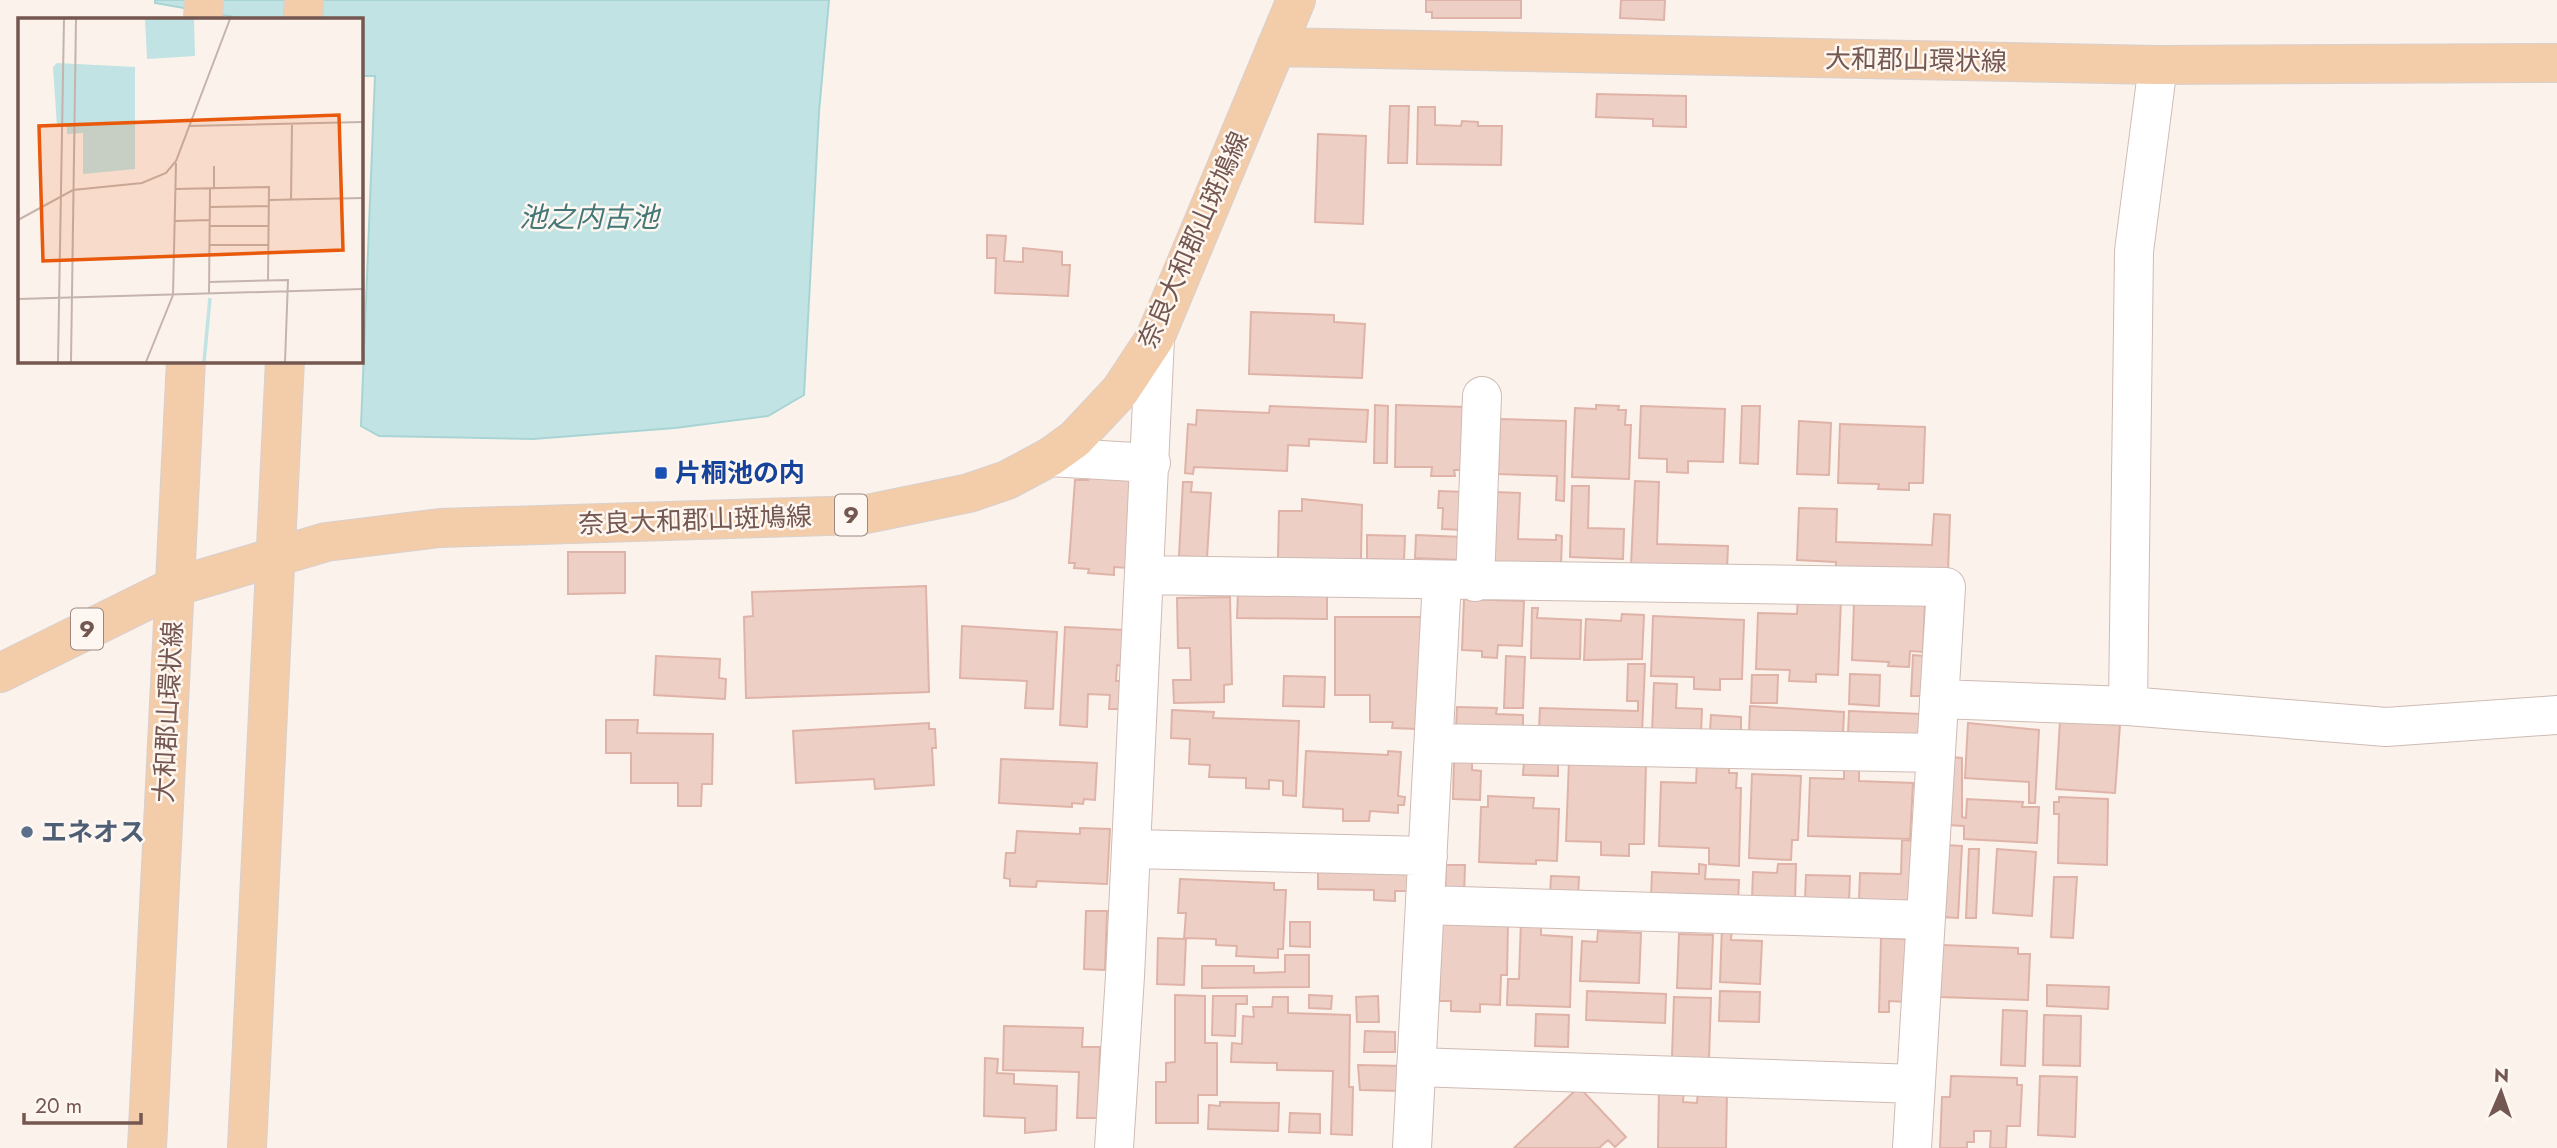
<svg xmlns="http://www.w3.org/2000/svg" width="2557" height="1148" viewBox="0 0 2557 1148" font-family="Jost,'Noto Sans JP',sans-serif">
<style>
.water{fill:#c1e3e3;stroke:#a8d4d4;stroke-width:2}
.building{fill:#eecfc5;stroke:#dfb3a7;stroke-width:2}
.lines{fill:none;stroke-linecap:round;stroke-linejoin:round}
.minor-casing{stroke:#cfbbb4;stroke-width:40}
.major-casing{stroke:#d8d0ce;stroke-width:40}
.minor{stroke:#fff;stroke-width:38}
.major{stroke:#f3ccaa;stroke-width:38}
.transit-dot{fill:#1a4fb4;stroke:#fef7f1;stroke-width:2.5}
.service-dot{fill:#5c6f8a;stroke:#fef7f1;stroke-width:2.5}
.labels{text-anchor:middle;stroke-width:5;stroke-linejoin:round;paint-order:stroke}
.shield{fill:#fef7f1;stroke:#9d8780;stroke-width:2}
.shield-label{font-size:24px;font-weight:bold;fill:#745750}
.street-label{font-size:26px;fill:#745750;stroke:#fef7f1}
.transit-label{font-size:26px;font-weight:bold;fill:#164399;stroke:#fef7f1;text-anchor:start}
.service-label{font-size:26px;font-weight:bold;fill:#4e5e75;stroke:#fef7f1;text-anchor:start}
.water-label{font-size:28px;font-style:italic;fill:#447778;stroke:#fef7f1}
.inset-river{fill:none;stroke:#c1e3e3;stroke-width:3.5}
.inset-road{fill:none;stroke:#c5b4ad;stroke-width:2}
.view{fill:#e8590c;fill-opacity:0.15;stroke:#e8590c;stroke-width:3.5}
.inset-edge{fill:none;stroke:#745750;stroke-width:3.5}
</style>
<rect width="100%" height="100%" fill="#fbf2eb"/>
<path class="water" d="M155,0h674l-10,112 -15,283 -36,21 -93,12 -142,11 -154,-3 -18,-10 14,-350h-14l-1,-57h-114l-91,-16z"/>
<path class="building" d="M1426,0h95v18h-89v-6h-6z
M1621,0h44l-1,20 -44,-2z
M1597,94l89,2v31l-33,-1v-7l-57,-2z
M1390,106h19l-2,57h-19z
M1418,107h17v18l26,1 1,-5 16,1v4h24l-1,39 -84,-1z
M1318,134l48,2 -3,88 -48,-2z
M987,235l19,1 -2,25 19,1v-14l39,4v13h8l-2,31 -73,-3 1,-35h-9z
M1251,312l83,3v7l31,2 -3,54 -113,-4z
M1375,405l13,1 -1,57h-13z
M1396,405l71,2 -1,63h-12l1,6h-24l1,-9h-37z
M1596,405l23,1 -1,4h8l-1,15h6l-2,54 -57,-2 3,-69 21,1z
M1270,406l98,4 -2,32 -57,-3v7l-21,-1 -1,26 -93,-4 -1,7 -8,-1 3,-49 8,1 1,-15 72,3z
M1641,406l84,3 -2,53 -35,-1v12l-21,-1v-13l-28,-1z
M1742,406h18l-2,58 -18,-1z
M1500,419l66,2 -2,80 -8,-1 1,-24 -59,-2z
M1799,421l32,2 -2,52 -32,-1z
M1840,424l85,3 -2,56h-14v7l-31,-1 1,-5 -41,-1z
M1088,477l45,3 -5,88 -14,-1v8l-26,-2 1,-4 -15,-1 1,-5h-6l6,-83h13z
M1635,481l24,1 -2,62 71,2 -1,23 -96,-4z
M1183,482h9l-1,10 20,1 -4,65 -28,-2z
M1572,486h17l-1,42 36,1 -1,30 -53,-2z
M1439,491l26,1 -2,38 -21,-1 1,-21h-5z
M1494,492l26,1 -2,46 38,1v-5l6,1 -1,30 -69,-2z
M1302,499l60,6 -1,55 -83,-2 1,-47h23z
M1799,508l38,1 -1,33 96,3 2,-31 16,1 -2,57 -112,-5v-5l-39,-2z
M1367,535l38,1 -1,24 -37,-1z
M1416,535l46,2 -1,23 -46,-2z
M568,552h57v41l-57,1z
M926,586l3,106 -183,6 -2,-81 9,-1 -1,-24z
M1238,592l89,1v26l-90,-1z
M1230,597l2,87 -8,1v17l-50,1 -1,-23h18l-1,-32h-12l-1,-50z
M1798,597l43,2 -3,76 -22,-1v8l-27,-1 1,-11 -34,-1 2,-56 39,1z
M1464,599l60,2 -2,45 -24,-1 -1,13 -15,-1v-6l-20,-1z
M1854,602h71l-2,50 -13,-1 -1,16 -21,-1 1,-4 -37,-2z
M1532,608h6l-1,10 44,2 -1,39 -49,-1z
M1622,614l22,1 -2,44 -58,1 2,-41 35,2z
M1653,616l91,4 -2,59h-22v11l-26,-1v-12l-43,-1z
M1335,617h86v120l-3,-8 -26,-1 1,-6h-23v-27h-35z
M962,626l95,6 -4,77 -28,-1 2,-27 -67,-3z
M1065,627l59,3 -2,36 -5,-1 -1,16h6l-1,28h-12l1,-14 -22,-1 -1,33 -27,-2z
M1913,655l11,1 -3,40h-10z
M656,656l64,3 -1,19 7,1 -1,20 -71,-4z
M1506,656l19,1 -2,51h-19z
M1628,664h17l-3,69 -103,-3 1,-22 98,3v-10h-11z
M1850,674l30,1 -1,31 -30,-2z
M1752,675h26l-1,28h-26z
M1284,676l41,1 -1,30 -41,-1z
M1654,683l23,1 -1,24 26,1 -1,24 -49,-1z
M1750,706l94,6 -1,23 -94,-3z
M1457,707l40,1 -1,6 27,1v17l-67,-3z
M1172,710l42,2 -1,6 86,3 -3,75 -13,-1v-14l-14,-1v9l-23,-1v-10l-37,-1 1,-12 -21,-1 1,-25 -19,-1z
M1849,711l72,3 -1,23 -72,-3z
M1711,715l30,2v16l-31,-1z
M606,720h32l-1,13 76,1 -1,50h-10l-1,22h-23v-23h-47v-30h-25z
M2060,721l60,4 -5,68 -59,-4z
M929,723v6h6l1,19h-4l2,37 -59,4 -1,-10 -78,4 -3,-52z
M1968,723l71,7 -4,73h-6v-21l-64,-4z
M1306,751l82,4v-4l13,1 -3,44 7,1 -1,8h-6v8l-28,-2 -1,10h-26v-12l-40,-2z
M1951,757l11,1v59l4,1 1,-19 56,3 -1,5h17l-2,36 -73,-4v-13l-16,-1z
M1001,759l96,4 -2,37 -11,-1 -1,5 -11,-1v4l-73,-4z
M1454,759h18v11l9,1 -1,29 -27,-1z
M1524,760l34,1v15l-35,-1z
M1569,760l77,3 -2,81h-15v12l-28,-1v-13l-35,-1z
M1697,762l32,1v10h8l-1,15h5l-2,78 -30,-2v-16l-50,-2 2,-64 35,1z
M1844,766l15,1v14l54,2 -3,56 -102,-3 2,-58 34,1z
M1752,774l49,2 -3,64h-6l-1,20 -42,-2z
M1488,796l46,2 -1,10 26,1 -2,52 -21,-1v4l-57,-2 2,-55h7z
M2059,797l49,2 -1,66 -49,-2 1,-49h-5v-12h5z
M1080,828l30,1 -3,55 -70,-3 -1,6 -26,-1v-7l-6,-1 2,-25h9l2,-22 63,3z
M1902,840l15,1 -3,63 -55,-3 1,-28 41,1z
M1945,845l17,1 -4,72 -17,-1z
M1969,849h10l-3,69h-10z
M1997,849l39,3 -4,64 -39,-3z
M1318,860l96,2 -1,29h-18v10l-21,-1v-10l-56,-1z
M1699,864l7,1 -1,14 34,1 -1,22 -87,-4 1,-26 47,2z
M1778,864h18l-1,37 -43,-2 1,-27 24,1z
M1446,865h19l-1,31 -19,-1z
M1806,875l44,1 -1,26 -44,-2z
M1551,876l28,1 -1,20 -28,-1z
M2054,877h23l-4,61 -22,-1z
M1180,879l94,4v7h12l-3,59h-5v9l-42,-2 1,-10 -21,-1v-6l-30,-1 -2,47 -27,-1 1,-46 26,1 2,-26h-8z
M1086,911h21l-2,59 -21,-1z
M1521,920l20,1v14l31,2 -2,70 -63,-2 1,-26h11z
M1442,921l66,2 -1,52h-6l-1,30 -20,-1v8l-29,-1v-10h-12z
M1290,922h20v25l-20,-1z
M1722,926h10l-1,14 31,1 -2,43 -40,-2z
M1598,931l43,2 -2,50 -59,-2 2,-40 15,1z
M1679,934l34,1 -2,54 -34,-1z
M1881,938l29,1 -3,63 -18,-1v11h-10z
M1942,945l76,3v6h12l-2,46 -88,-3z
M1285,955h24v32l-107,1v-22h52v7l31,-1z
M2047,985l62,2 -1,22 -61,-3z
M1587,991l79,3 -1,29 -79,-3z
M1720,991l40,1 -1,30 -40,-1z
M1175,995l30,1v47h12v52h-19v28h-42v-41h10v-19l9,-1z
M1309,995l23,1 -1,13 -22,-1z
M1213,996h34v8h-11l-1,32 -23,-1z
M1378,996l1,26h-22l-1,-25z
M1273,997h15v16l62,2 -1,72h4l-1,48 -21,-1 2,-63 -56,-1v-7l-46,-1 1,-19 10,1 1,-28 11,1 -1,-10h19z
M1674,997l37,1 -2,61 -37,-1z
M2003,1010l24,1 -2,55 -24,-1z
M1536,1014l33,1 -1,32 -33,-1z
M2044,1015l37,1 -1,50 -37,-1z
M1004,1026l79,2 -1,19h18l-2,71h-21l2,-46 -76,-2z
M1365,1031l30,1v20h-31z
M985,1058l13,1 -1,14 17,1v10l43,2 -1,44 -31,3v-15l-41,-2z
M1358,1065l45,1 -1,25 -42,-1z
M1951,1076l66,2v7h5l-2,41h-13l-1,22h-16l1,-17h-17v11h-7v6h-27l2,-51h8z
M2040,1076l37,1 -2,60 -37,-2z
M1579,1087l47,50 -11,10 -7,-7 -9,8h-85z
M1659,1089h25l-1,13 14,1 1,-13 29,1 -1,57h-68z
M1220,1102l59,1 -1,28 -70,-2 1,-24 11,1z
M1290,1113l30,1v19l-31,-1z"/>
<g class="lines">
<g class="minor-casing">
<path id="minor" d="M1050,457l101,6
M1145,575l801,12 -34,561
M1475,582l7,-186
M1939,699l189,7 258,21 171,-12
M2128,706l6,-455 24,-186
M1434,743l501,10
M1131,849l297,7
M1425,905l500,15
M1416,1067l500,17
M1114,1148l11,-172 30,-638
M1412,1148l30,-568"/>
</g>
<g class="major-casing">
<path id="major" d="M203,19l1,-19
M303,19l1,-19
M1276,47l882,18 399,-2
M0,673l174,-86 152,-45 114,-14 422,-13 107,-22 38,-13 43,-23 25,-18 45,-48 35,-53 141,-338
M147,1148l39,-788
M247,1148l38,-788"/>
</g>
<use href="#minor" class="minor"/>
<use href="#major" class="major"/>
</g>
<rect class="transit-dot" x="654" y="466" width="14" height="14" rx="3.5"/>
<circle class="service-dot" cx="27" cy="832" r="7"/>
<g class="labels">
<g class="shield">
<rect x="835" y="494.5" width="32" height="41" rx="5"/>
<rect x="71" y="608.5" width="32" height="41" rx="5"/>
</g>
<g class="shield-label">
<text x="851" y="523">9</text>
<text x="87" y="637">9</text>
</g>
<g class="street-label">
<text transform="translate(1916 60) rotate(1)" y="9">大和郡山環状線</text>
<text transform="translate(1193 240) rotate(-66)" y="9">奈良大和郡山斑鳩線</text>
<text transform="translate(695 520) rotate(-2)" y="9">奈良大和郡山斑鳩線</text>
<text transform="translate(168 712) rotate(-87)" y="9">大和郡山環状線</text>
</g>
<g class="transit-label">
<text x="675" y="482">片桐池の内</text>
</g>
<g class="service-label">
<text x="41" y="841">エネオス</text>
</g>
<g class="water-label">
<text x="589" y="227">池之内古池</text>
</g>
</g>
<g transform="translate(18 18)">
<rect width="345" height="345" fill="#fbf2eb"/>
<path d="M127,1h49l1,37 -48,3zM39,45l78,4v102l-52,5v-41l-16,1v-7l-10,-1 -4,-59z" fill="#c1e3e3"/>
<path class="inset-river" d="M186,344l6,-64"/>
<path class="inset-road" d="M170,108l175,-4M196,170v-22M157,171l94,-2 -1,93M251,182l94,-2M273,182l1,-75M192,189l59,-1M0,202l55,-30 69,-7 24,-10 10,-12 54,-142M157,203l35,-1M192,208h58M191,227h59M191,264l79,-2 -3,82M191,276l1,-106M0,281l345,-10M40,344l6,-343M53,344l5,-343M128,344l27,-67 3,-132"/>
<path class="view" d="M321,97l4,135 -300,11 -4,-135z"/>
<rect width="345" height="345" class="inset-edge"/>
</g>
<g transform="translate(2501 1092) rotate(2)" stroke="#fef7f1" stroke-width="5" paint-order="stroke">
<path d="M0-5L12 26L0 18L-12 26Z" fill="#745750"/>
<text y="-10" font-size="19" font-weight="bold" text-anchor="middle" fill="#745750">N</text>
</g>
<path d="M24 1113v10h117v-10" fill="none" stroke="#745750" stroke-width="3.5"/>
<text x="35" y="1113" font-size="21" fill="#745750" stroke="#fef7f1" stroke-width="5" paint-order="stroke">20 m</text>
</svg>
